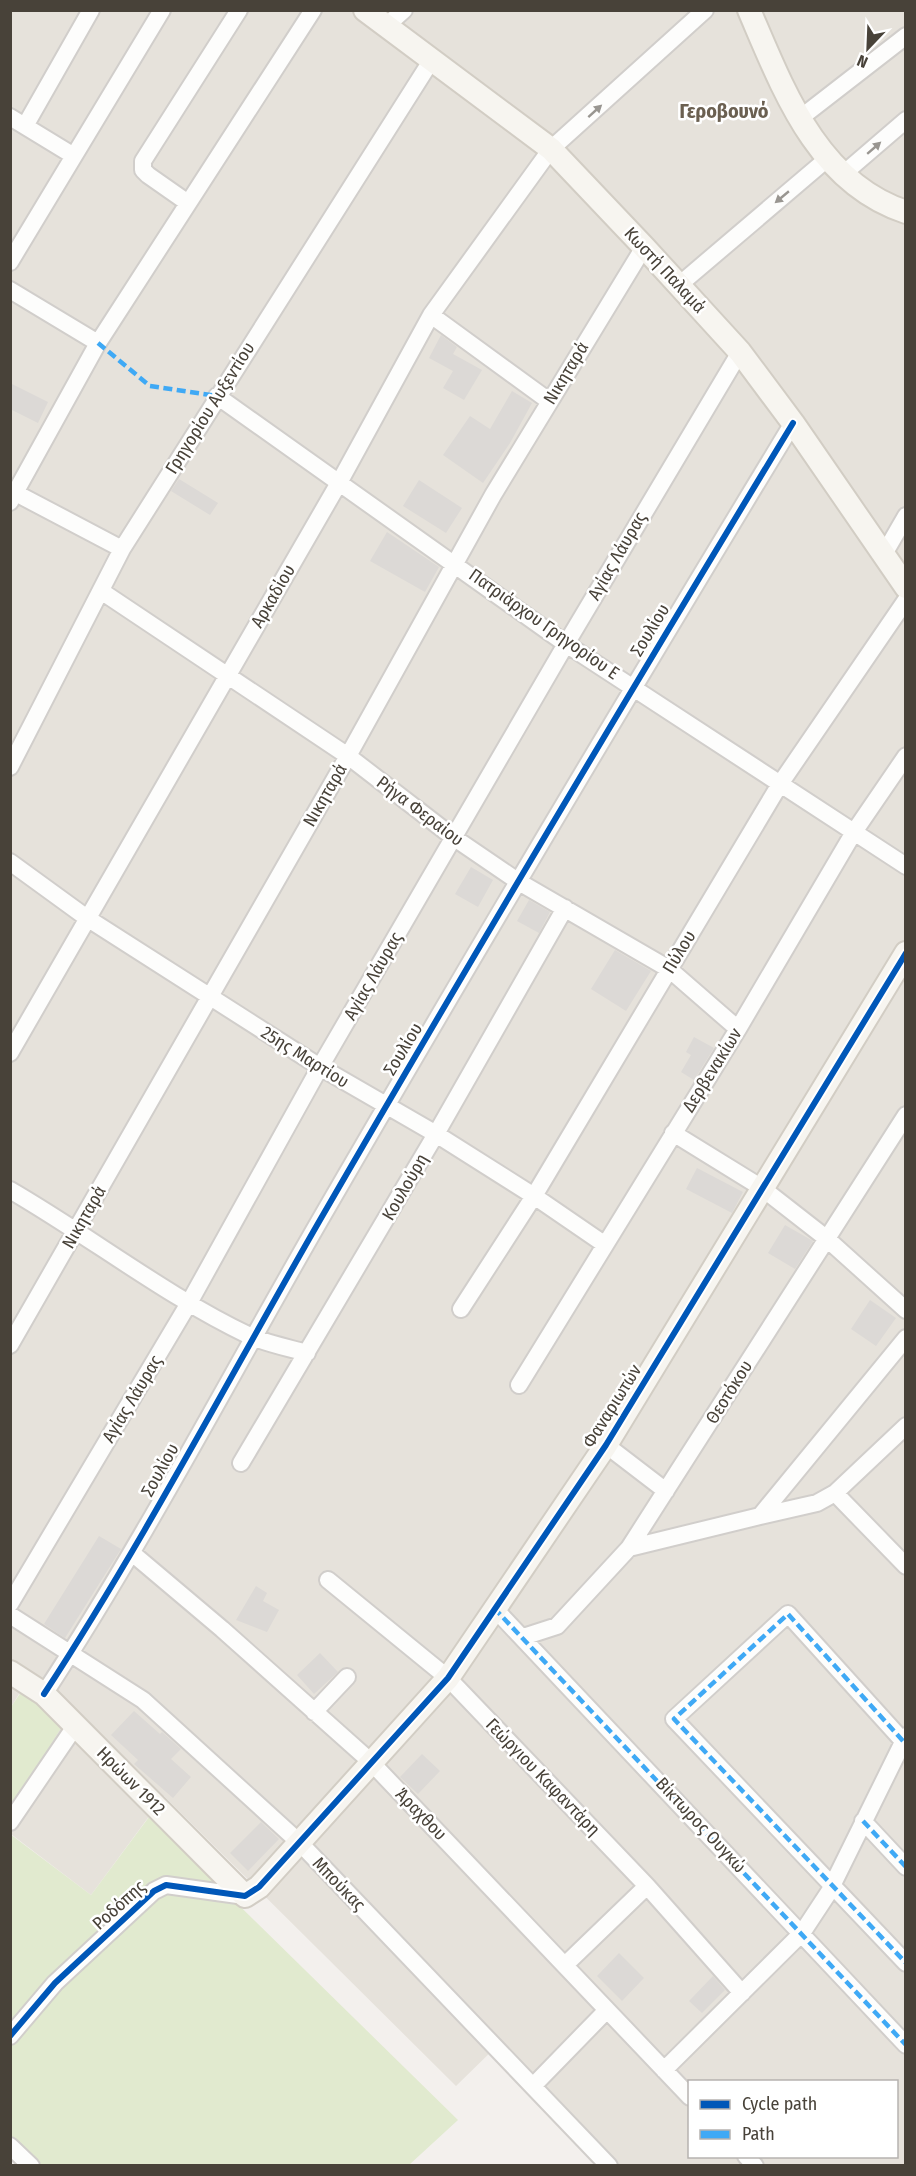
<svg xmlns="http://www.w3.org/2000/svg" width="916" height="2176" viewBox="0 0 916 2176" font-family="'Fira Sans Condensed',sans-serif">
<style>
.residential{fill:#e6e2db;fill-rule:evenodd}
.green{fill:#e1eacf}
.building{fill:#dcd9d6}
.lines{fill:none;stroke-linecap:round;stroke-linejoin:round}
.street-casing{stroke:#d1cecb;stroke-width:20}
.secondary-casing{stroke:#d2cdc4;stroke-width:26}
.street{stroke:#fdfdfc;stroke-width:16}
.secondary{stroke:#f7f5f0;stroke-width:22}
.quiet{stroke:#3fa9f5;stroke-width:4.5;stroke-dasharray:9 4.5;stroke-linecap:butt}
.cycleway-casing{stroke:#fff;stroke-width:10}
.cycleway{stroke:#0057b8;stroke-width:6}
.oneway{fill:#999691}
.labels{text-anchor:middle;stroke-width:5;stroke-linejoin:round;paint-order:stroke}
.street-label{font-size:18px;fill:#484239;stroke:#fff}
.neighbourhood-label{font-size:20px;font-weight:bold;fill:#6b6051;stroke:#fff}
</style>
<rect width="100%" height="100%" fill="#f3f0ed"/>
<path class="residential" d="M11,11h894v2154h-286l-118,-123 -45,44 -292,-290 -73,99 -80,-61 11,-145 -11,18zM690,2082h206v74h-206z"/>
<path class="green" d="M23,1689l41,34 -53,87v-103z
M149,1817l309,303 -49,45h-385l-14,-13v-318l81,61z"/>
<path class="building" d="M441,335l16,12 -4,7 29,16 -18,30 -21,-12 10,-17 -24,-13z
M10,383l38,19 -10,21 -28,-14z
M512,391l20,12 -22,40 -27,40 -40,-28 27,-39 20,13z
M179,479l39,24 -8,12 -39,-24z
M419,480l43,28 -16,25 -43,-27z
M387,532l52,35 -14,25 -55,-31z
M471,867l22,13 -15,27 -23,-13z
M529,900l21,12 -11,21 -22,-12z
M615,950l36,21 -25,40 -35,-22z
M694,1037l20,11 -20,32 -13,-8 10,-17 -5,-3z
M697,1168l46,24 -11,21 -46,-24z
M785,1225l28,16 -18,28 -27,-16z
M870,1300l26,18 -20,28 -25,-17z
M99,1536l22,13 -56,89 -21,-14z
M256,1586l11,7 -4,8 16,9 -12,22 -31,-12z
M320,1653l18,19 -24,22 -17,-19z
M134,1711l26,23 2,-2 19,17 -10,10 20,18 -18,21 -39,-34 4,-4 -27,-25z
M422,1754l18,17 -22,23 -18,-17z
M261,1822l18,17 -31,32 -18,-18z
M619,1953l25,25 -22,23 -25,-25z
M713,1976l12,14 -23,23 -13,-12z"/>
<g class="lines">
<g class="street-casing">
<path id="street" d="M385,27l19,-17
M10,117l64,39
M799,119l107,-83
M25,126l66,-116
M842,175l64,-55
M188,203l-40,-28 -5,-5v-9l96,-151
M10,262l152,-252
M679,285l148,-126
M10,290l88,53
M431,315l118,86
M217,396l349,248 340,222
M10,490l112,59
M10,502l88,-159 215,-333
M884,554l22,-38
M101,591l247,165 105,81 66,45 150,87 69,60
M10,767l112,-218 309,-488
M10,862l77,56 233,149 116,67 98,62 70,48
M10,1053l330,-572 91,-166 120,-166 154,-139
M673,1133l89,55 64,50 80,72
M10,1190c81,47 156,106 240,146 18,8 39,12 57,17
M461,1309l73,-113 246,-412 126,-184
M10,1345l338,-589 145,-261 151,-248
M519,1385l219,-356 116,-197 52,-76
M606,1445l60,46
M241,1463l195,-329 129,-226
M835,1493l71,73
M760,1516l57,-13 18,-10 71,-67
M629,1548l131,-32 146,-178
M132,1553l90,76 148,132 320,336
M328,1580l120,98 199,208 95,107
M10,1604l179,-301 131,-236 246,-423 174,-292
M494,1608l412,437
M10,1615l133,85 157,143 309,323
M523,1637l34,-11 72,-78 277,-433
M44,1694c100,-153 185,-316 276,-474 155,-268 313,-533 473,-797
M314,1712l33,-35
M903,1741l-115,-127 -114,105 232,244
M863,1821l43,46
M10,1822l66,-97
M565,1965l82,-79
M10,2036l45,-53 99,-92 12,-6 79,11
M664,2070l138,-137 27,-41 77,-156
M533,2086l73,-75
M10,2146l21,20
M746,2156l9,10"/>
</g>
<g class="secondary-casing">
<path id="secondary" d="M365,10l186,139 93,98 96,105 53,71 113,164
M749,10c34,79 68,173 157,202
M10,1672l34,22 201,202 14,-9 189,-209 158,-233 300,-492"/>
</g>
<use href="#street" class="street"/>
<use href="#secondary" class="secondary"/>
<path class="quiet" d="M98,343l52,43 67,10
M494,1608l412,437
M903,1741l-115,-127 -114,105 232,244
M863,1821l43,46"/>
<g class="cycleway-casing">
<path id="cycleway" d="M44,1694c100,-153 185,-316 276,-474 155,-268 313,-533 473,-797
M10,2036l45,-53 99,-92 12,-6 79,11 14,-9 189,-209 158,-233 300,-492"/>
</g>
<use href="#cycleway" class="cycleway"/>
</g>
<defs><path id="oneway-solid" d="M-6-.8H1V-3.2L6.5 0L1 3.2V.8H-6Z" transform="scale(1.5)"/></defs>
<g class="oneway">
<use href="#oneway-solid" transform="translate(595 111) rotate(-42)"/>
<use href="#oneway-solid" transform="translate(874 148) rotate(-41)"/>
<use href="#oneway-solid" transform="translate(782 197) rotate(140)"/>
</g>
<g class="labels">
<g class="street-label">
<text transform="translate(665 270) rotate(47)" y="6">Κωστή Παλαμά</text>
<text transform="translate(566 373) rotate(-59)" y="6">Νικηταρά</text>
<text transform="translate(210 408) rotate(-58)" y="6">Γρηγορίου Αυξεντίου</text>
<text transform="translate(617 556) rotate(-60)" y="6">Αγίας Λάυρας</text>
<text transform="translate(273 596) rotate(-60)" y="6">Αρκαδίου</text>
<text transform="translate(544 624) rotate(35)" y="6">Πατριάρχου Γρηγορίου Ε</text>
<text transform="translate(650 630) rotate(-59)" y="6">Σουλίου</text>
<text transform="translate(325 795) rotate(-60)" y="6">Νικηταρά</text>
<text transform="translate(420 811) rotate(37)" y="6">Ρήγα Φεραίου</text>
<text transform="translate(679 952) rotate(-59)" y="6">Πύλου</text>
<text transform="translate(373 976) rotate(-60)" y="6">Αγίας Λάυρας</text>
<text transform="translate(403 1049) rotate(-59)" y="6">Σουλίου</text>
<text transform="translate(305 1057) rotate(32)" y="6">25ης Μαρτίου</text>
<text transform="translate(712 1070) rotate(-58)" y="6">Δερβενακίων</text>
<text transform="translate(405 1187) rotate(-60)" y="6">Κουλούρη</text>
<text transform="translate(84 1217) rotate(-60)" y="6">Νικηταρά</text>
<text transform="translate(729 1392) rotate(-58)" y="6">Θεοτόκου</text>
<text transform="translate(132 1399) rotate(-59)" y="6">Αγίας Λάυρας</text>
<text transform="translate(612 1406) rotate(-58)" y="6">Φαναριωτών</text>
<text transform="translate(160 1470) rotate(-61)" y="6">Σουλίου</text>
<text transform="translate(543 1777) rotate(46)" y="6">Γεώργιου Καφαντάρη</text>
<text transform="translate(131 1781) rotate(45)" y="6">Ηρώων 1912</text>
<text transform="translate(421 1814) rotate(46)" y="6">Άραχθου</text>
<text transform="translate(701 1825) rotate(47)" y="6">Βίκτωρος Ουγκώ</text>
<text transform="translate(339 1884) rotate(46)" y="6">Μπούκας</text>
<text transform="translate(119 1905) rotate(-42)" y="6">Ροδόπης</text>
</g>
<g class="neighbourhood-label">
<text x="724" y="118">Γεροβουνό</text>
</g>
</g>
<rect width="916" height="2176" fill="none" stroke="#484239" stroke-width="24"/>
<rect x="688" y="2080" width="210" height="78" fill="#ffffff" stroke="#b6b3b0" stroke-width="1.5"/>
<rect x="700" y="2100" width="30" height="9" fill="#0057b8" stroke="#b6b3b0" stroke-width="1.5"/>
<text x="742" y="2110" font-size="18" fill="#484239">Cycle path</text>
<rect x="700" y="2130" width="30" height="9" fill="#3fa9f5" stroke="#b6b3b0" stroke-width="1.5"/>
<text x="742" y="2140" font-size="18" fill="#484239">Path</text>
<g transform="translate(868 48) rotate(203)" stroke="#ffffff" stroke-width="4.5" paint-order="stroke">
<path d="M0-4.5L10 22L0 15L-10 22Z" fill="#484239"/>
<text y="-9" font-size="16" font-weight="bold" text-anchor="middle" fill="#484239">N</text>
</g>
</svg>
